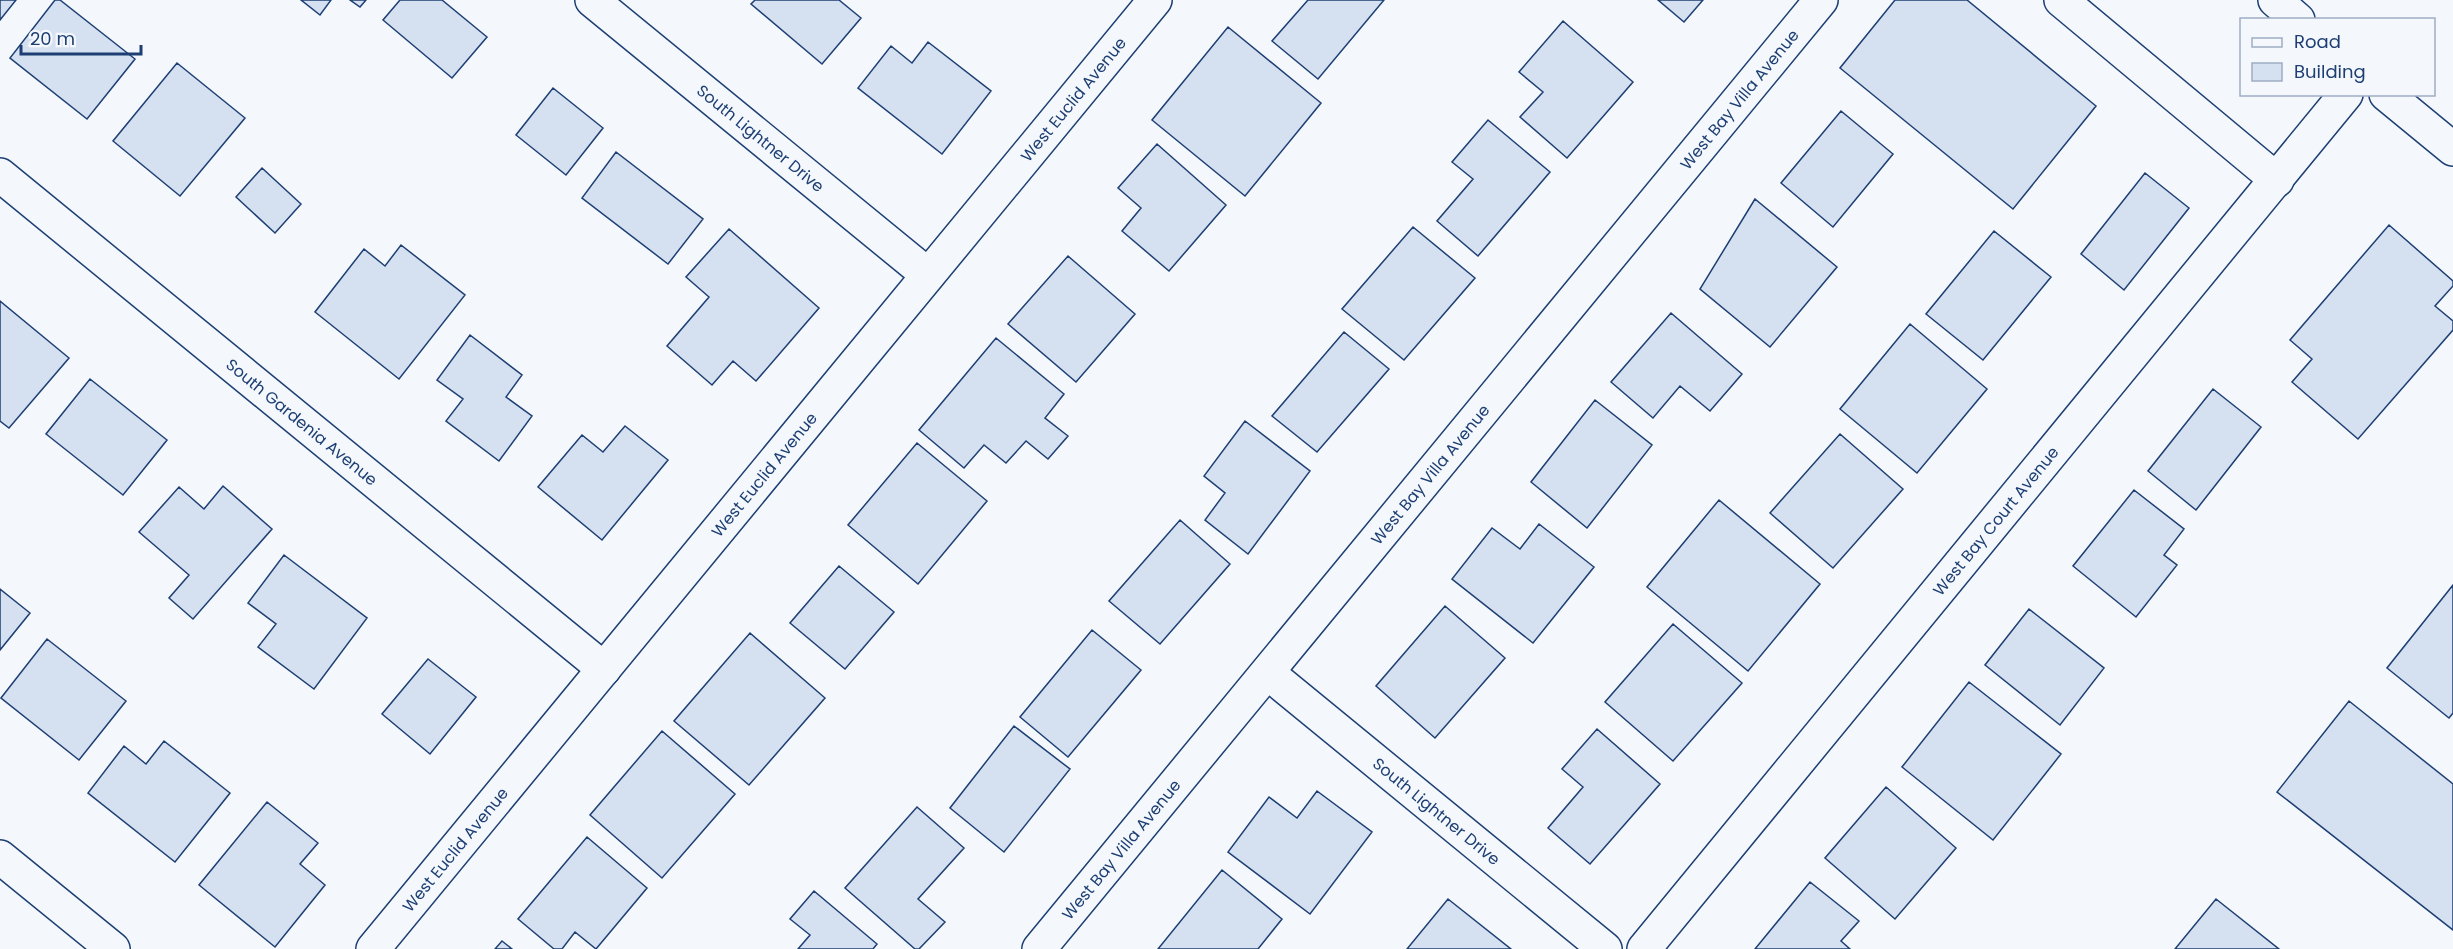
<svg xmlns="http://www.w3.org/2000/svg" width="2453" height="949" viewBox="0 0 2453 949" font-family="Poppins,sans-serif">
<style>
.building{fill:#d5e0f0;stroke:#1d3f73;stroke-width:1.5}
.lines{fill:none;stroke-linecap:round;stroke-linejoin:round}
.minor-casing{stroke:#1d3f73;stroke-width:36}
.minor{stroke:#f4f7fb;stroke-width:33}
.labels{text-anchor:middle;stroke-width:4.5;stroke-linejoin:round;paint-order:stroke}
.street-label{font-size:16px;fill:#1d3f73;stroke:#f4f7fb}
</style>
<rect width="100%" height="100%" fill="#f4f7fb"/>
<path class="building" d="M0,0h16l-16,20z
M55,0h5l75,59 -48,60 -77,-61z
M301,0h30l-11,15z
M350,0h16l-6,7z
M400,0h42l45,37 -35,41 -69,-58z
M755,0h84l22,18 -39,46 -71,-60z
M1308,0h76l-66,79 -46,-38z
M1658,0h45l-19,22z
M1895,0h72l129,106 -83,103 -173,-141z
M1563,21l70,61 -66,76 -47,-41 23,-25 -24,-20z
M1228,27l93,76 -76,93 -93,-76z
M928,42l63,49 -49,63 -84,-66 33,-42 21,17z
M177,63l68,55 -65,78 -67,-55z
M553,88l50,40 -37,47 -50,-40z
M1841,111l52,43 -60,73 -52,-44z
M1488,120l62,52 -72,84 -41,-35 36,-42 -21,-17z
M1157,144l69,61 -57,66 -47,-40 19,-23 -23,-20z
M616,152l87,67 -35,45 -86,-66z
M262,168l39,36 -26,29 -39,-36z
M2145,173l44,35 -65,82 -43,-36z
M1755,199l82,68 -67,80 -70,-58z
M2389,225l64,56v5l-18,20 18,15v9l-95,109 -66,-57 20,-23 -22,-19z
M1413,227l62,51 -71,82 -62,-51z
M729,229l90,79 -63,73 -23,-20 -21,24 -45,-39 42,-49 -23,-20z
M1994,231l57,46 -68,83 -57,-46z
M401,245l64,50 -66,84 -84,-67 49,-63 21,17z
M1068,256l67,58 -59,68 -68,-58z
M0,301l69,57 -60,70 -9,-7z
M1671,313l71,61 -32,37 -30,-25 -27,32 -42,-36z
M1910,324l77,65 -70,84 -77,-64z
M1344,332l45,37 -72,83 -45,-36z
M470,335l52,40 -16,22 26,19 -33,45 -53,-40 17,-22 -26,-19z
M996,338l68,56 -19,24 23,18 -20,23 -22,-18 -20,22 -22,-18 -20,23 -45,-38z
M90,379l77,61 -44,55 -77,-61z
M2213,389l48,38 -65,83 -48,-39z
M1595,400l57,45 -65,83 -56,-46z
M1245,421l65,50 -62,83 -43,-34 20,-27 -21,-17z
M625,426l43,34 -66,80 -64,-53 44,-52 21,17z
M1840,434l63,55 -70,79 -63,-55z
M917,443l70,58 -69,83 -70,-59z
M223,486l49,43 -79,90 -24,-21 20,-23 -50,-43 40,-45 25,22z
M2134,490l50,39 -20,26 13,10 -41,52 -63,-51z
M1719,500l101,84 -72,87 -101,-84z
M1180,520l50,44 -70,80 -51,-43z
M1539,524l55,43 -61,76 -81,-64 40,-51 28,21z
M284,555l83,63 -53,71 -56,-42 18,-23 -28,-21z
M839,566l55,46 -49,57 -55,-46z
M2453,585v128l-4,5 -62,-50z
M0,589l30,24 -30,37z
M1445,606l60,52 -70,80 -59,-52z
M2029,609l75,59 -44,57 -75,-60z
M1673,624l69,59 -69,78 -68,-59z
M1092,630l49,40 -73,87 -48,-40z
M750,633l75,65 -76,87 -75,-64z
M47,639l79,62 -47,59 -78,-62z
M428,659l48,38 -46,57 -48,-40z
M1969,682l92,72 -68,86 -91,-73z
M2349,701l104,83v146l-176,-138z
M1014,726l56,43 -66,83 -54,-44z
M1597,729l63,55 -70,80 -42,-36 35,-41 -21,-18z
M662,731l73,63 -73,84 -72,-63z
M164,741l66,52 -55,69 -87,-69 36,-47 22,18z
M1886,787l70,61 -61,71 -70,-61z
M1317,791l55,41 -62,82 -82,-62 41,-55 28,21z
M267,802l51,41 -18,21 25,21 -50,62 -76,-62z
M917,807l47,41 -46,51 27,23 -26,27h-4l-70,-61z
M587,837l60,51 -51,61 -21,-17 -13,17h-8l-36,-30z
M1222,870l60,49 -24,30h-100z
M1810,882l49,39 -18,20 9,8h-95z
M814,891l63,53 -4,5h-75l12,-14 -20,-16z
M1448,899l63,50h-104z
M2216,899l63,50h-104z
M502,941l10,8h-17z"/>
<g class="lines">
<g class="minor-casing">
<g id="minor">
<path id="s1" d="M592,0l336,275"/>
<path d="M2061,0l216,180"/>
<path d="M2275,0l23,20"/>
<path d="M2386,94l67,55"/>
<path id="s2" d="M0,175l604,494"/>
<path id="s3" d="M1268,673l337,276"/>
<path d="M0,857l113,92"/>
<path id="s4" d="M373,949l782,-949"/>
<path id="s5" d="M1039,949l782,-949"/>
<path id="s6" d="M1644,949l702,-855"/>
</g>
</g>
<use href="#minor" class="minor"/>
</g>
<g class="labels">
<g class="street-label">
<text dy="6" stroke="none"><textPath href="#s4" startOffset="1101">West Euclid Avenue</textPath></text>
<text dy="6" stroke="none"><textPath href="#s5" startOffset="1101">West Bay Villa Avenue</textPath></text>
<text dy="6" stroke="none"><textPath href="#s1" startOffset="218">South Lightner Drive</textPath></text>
<text dy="6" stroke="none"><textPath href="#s2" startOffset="390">South Gardenia Avenue</textPath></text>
<text dy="6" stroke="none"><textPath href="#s4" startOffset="615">West Euclid Avenue</textPath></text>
<text dy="6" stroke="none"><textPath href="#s5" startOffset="615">West Bay Villa Avenue</textPath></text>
<text dy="6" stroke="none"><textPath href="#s6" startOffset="554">West Bay Court Avenue</textPath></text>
<text dy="6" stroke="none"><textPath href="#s3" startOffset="218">South Lightner Drive</textPath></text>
<text dy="6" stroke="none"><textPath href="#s4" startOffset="129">West Euclid Avenue</textPath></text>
<text dy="6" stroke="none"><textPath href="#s5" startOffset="129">West Bay Villa Avenue</textPath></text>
</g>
</g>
<rect x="2240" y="18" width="195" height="78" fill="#f4f7fb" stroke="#9eadc5" stroke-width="1.5"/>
<rect x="2252" y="38" width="30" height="9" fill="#f4f7fb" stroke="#9eadc5" stroke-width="1.5"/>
<text x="2294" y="48" font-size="18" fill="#1d3f73">Road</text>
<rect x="2252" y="63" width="30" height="18" fill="#d5e0f0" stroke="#9eadc5" stroke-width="1.5"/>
<text x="2294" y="78" font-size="18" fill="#1d3f73">Building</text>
<path d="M21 45v9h120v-9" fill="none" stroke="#1d3f73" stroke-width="3"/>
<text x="30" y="45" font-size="18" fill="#1d3f73" stroke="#f4f7fb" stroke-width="4.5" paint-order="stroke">20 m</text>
</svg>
